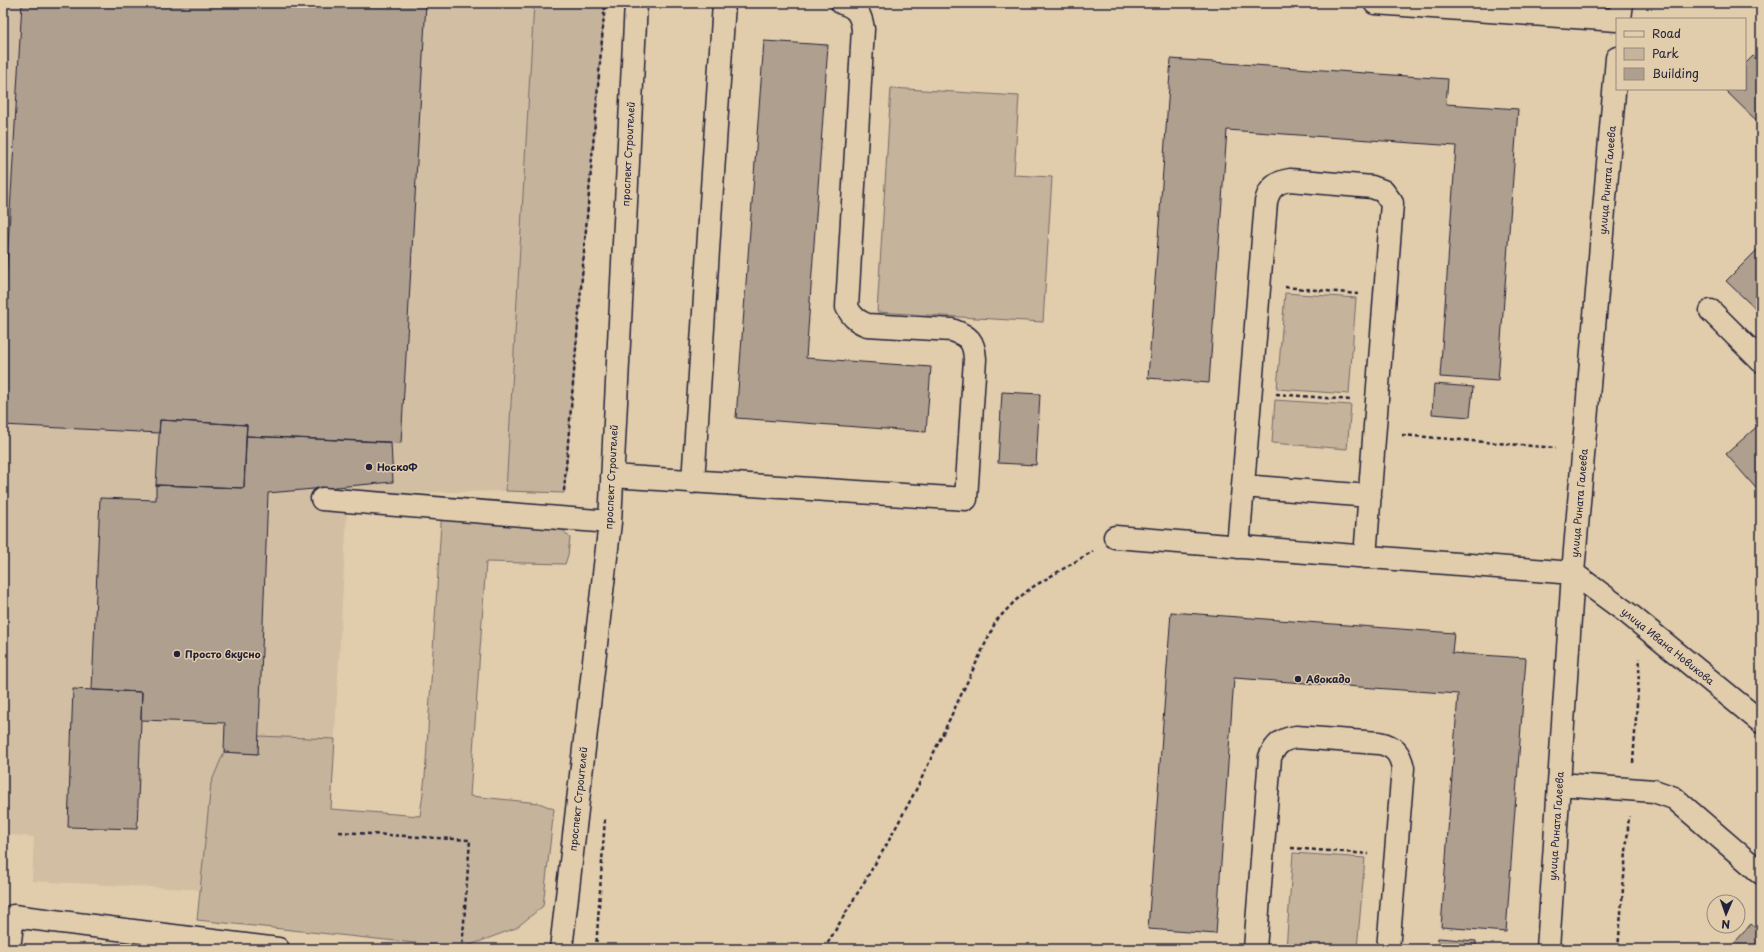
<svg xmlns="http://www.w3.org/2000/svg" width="1764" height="952" viewBox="0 0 1764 952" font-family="'Playpen Sans',sans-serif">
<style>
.built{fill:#d2bea2}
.green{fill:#c5b39b;stroke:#746a6b}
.building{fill:#af9f8e;stroke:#22223b}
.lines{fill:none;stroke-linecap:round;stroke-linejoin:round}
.minor-casing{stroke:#22223b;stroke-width:25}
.path{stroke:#22223b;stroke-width:2.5;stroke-dasharray:4 3;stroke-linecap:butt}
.minor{stroke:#e1ccab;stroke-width:22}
.poi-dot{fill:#22223b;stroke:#e1ccab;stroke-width:1.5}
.labels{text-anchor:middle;stroke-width:3;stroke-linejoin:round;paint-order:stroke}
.street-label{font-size:10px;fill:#22223b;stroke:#e1ccab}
.poi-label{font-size:10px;font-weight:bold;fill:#22223b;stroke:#e1ccab;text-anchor:start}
</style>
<rect width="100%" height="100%" fill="#e1ccab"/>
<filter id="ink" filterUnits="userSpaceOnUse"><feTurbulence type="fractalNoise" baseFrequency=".025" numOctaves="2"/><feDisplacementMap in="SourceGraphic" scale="8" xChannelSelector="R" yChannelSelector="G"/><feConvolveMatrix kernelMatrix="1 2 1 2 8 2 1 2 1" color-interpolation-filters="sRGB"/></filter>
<g filter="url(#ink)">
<path class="built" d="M3,3h531l-28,488 -158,3 -19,348 -119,48 -178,-9 2,-44 -31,-3z"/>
<path class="green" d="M534,3h71l-41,490 -58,-2z
M891,88l128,8 -5,79 38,2 -9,145 -166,-10z
M1285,293l71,5 -7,96 -72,-5z
M1275,400l76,5 -4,44 -75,-6z
M442,508l109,9 19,21 -2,17 -3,9 -79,-2 -16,234 69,7 15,6 -11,97 -27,22 -54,20 -265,-28 14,-137 13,-31 34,2v-18l77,3 -4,70 89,7 5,-39z
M1293,853l72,5 -8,91h-71z"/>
<path class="building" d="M22,3h404l-25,440 -155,-7 1,-11 -87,-5 -1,13 -156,-8v-91z
M764,41l64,4 -22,313 125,9 -5,65 -190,-14z
M1753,56l8,7v62l-37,-36h21v-25z
M1171,59l277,20 -2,25 72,5 -20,272 -58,-4 16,-231 -229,-16 -18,253 -61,-5z
M1761,246v68l-35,-33z
M1434,384l39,3 -3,30 -38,-3z
M1002,392l38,2 -4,71 -38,-2z
M160,420l87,5 -3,63 -88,-3z
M1761,423v71l-35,-40z
M246,436l145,6 2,40 -125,11 -10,261 -34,-2 1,-29 -84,-3 1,-28 -50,-2 8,-192 56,2v-15l88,3z
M1171,612l283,21 -2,20 74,5 -20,274 -65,-5 17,-233 -224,-16 -18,256 -68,-5z
M73,689l69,3 -5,137 -69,-2z
M1751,924l10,9v16h-32z
M1438,938l38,3v8h-39z"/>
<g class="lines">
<g class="minor-casing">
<path id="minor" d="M1375,3l242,17
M1620,19l2,-16
M1711,311l50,50
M612,476l354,23 9,-140c-1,-18 -6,-23 -23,-29l-85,-5c-10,-4 -15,-8 -20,-18l16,-278c-2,-14 -6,-22 -21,-26
M693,482l31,-479
M1243,486l127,10
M322,499l288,23
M1115,537l458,36 57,42 131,107
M1238,547l28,-345c3,-14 10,-20 24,-22l82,7 11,4 9,12 -27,354
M1559,784l95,7 20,7 87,75
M9,949l4,-33 265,33
M561,949l49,-427 26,-519
M1255,949l15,-192c6,-13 12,-18 26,-20l83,6c15,3 21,10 24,25l-15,181
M1548,949l25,-376 44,-515"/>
</g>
<path class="path" d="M1285,287l73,7
M1276,394l75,6
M1402,435l154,13
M564,491l41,-488
M1633,763l7,-105
M339,832l131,8 -8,109
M1291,848l78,6
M596,949l9,-131
M824,949l63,-105 31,-58 78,-165 19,-20 16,-13 62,-37
M1618,949l11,-133"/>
<use href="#minor" class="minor"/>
</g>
</g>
<g class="poi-dot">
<circle cx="369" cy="467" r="4"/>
<circle cx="177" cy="654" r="4"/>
<circle cx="1298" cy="679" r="4"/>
</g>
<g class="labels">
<g class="street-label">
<text transform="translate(628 154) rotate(-87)" y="4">проспект Строителей</text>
<text transform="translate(1607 180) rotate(-85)" y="4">улица Рината Галеева</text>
<text transform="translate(611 477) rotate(-87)" y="4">проспект Строителей</text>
<text transform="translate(1579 503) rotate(-85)" y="4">улица Рината Галеева</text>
<text transform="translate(1668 646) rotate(39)" y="4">улица Ивана Новикова</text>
<text transform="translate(578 799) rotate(-84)" y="4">проспект Строителей</text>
<text transform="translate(1556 826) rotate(-86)" y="4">улица Рината Галеева</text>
</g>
<g class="poi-label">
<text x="377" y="471">НоскоФ</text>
<text x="185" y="658">Просто вкусно</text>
<text x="1306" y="683">Авокадо</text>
</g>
</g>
<rect width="1764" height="952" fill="none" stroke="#e1ccab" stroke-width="16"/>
<rect x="8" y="8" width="1748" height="936" fill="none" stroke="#22223b" stroke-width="1.5" filter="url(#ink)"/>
<rect x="1616" y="18" width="130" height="72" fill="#e1ccab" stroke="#95887e"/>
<rect x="1624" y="31" width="20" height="6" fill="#e1ccab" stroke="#95887e"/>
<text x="1652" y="38" font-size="12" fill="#22223b">Road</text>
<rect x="1624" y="48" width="20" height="12" fill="#c5b39b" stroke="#95887e"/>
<text x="1652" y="58" font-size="12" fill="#22223b">Park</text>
<rect x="1624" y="68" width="20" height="12" fill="#af9f8e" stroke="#95887e"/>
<text x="1652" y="78" font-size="12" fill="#22223b">Building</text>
<g transform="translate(1726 914) rotate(182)"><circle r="19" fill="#e1ccab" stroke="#95887e"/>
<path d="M0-3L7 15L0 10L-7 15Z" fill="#22223b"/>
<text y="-6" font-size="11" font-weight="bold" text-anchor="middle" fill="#22223b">N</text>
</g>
</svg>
